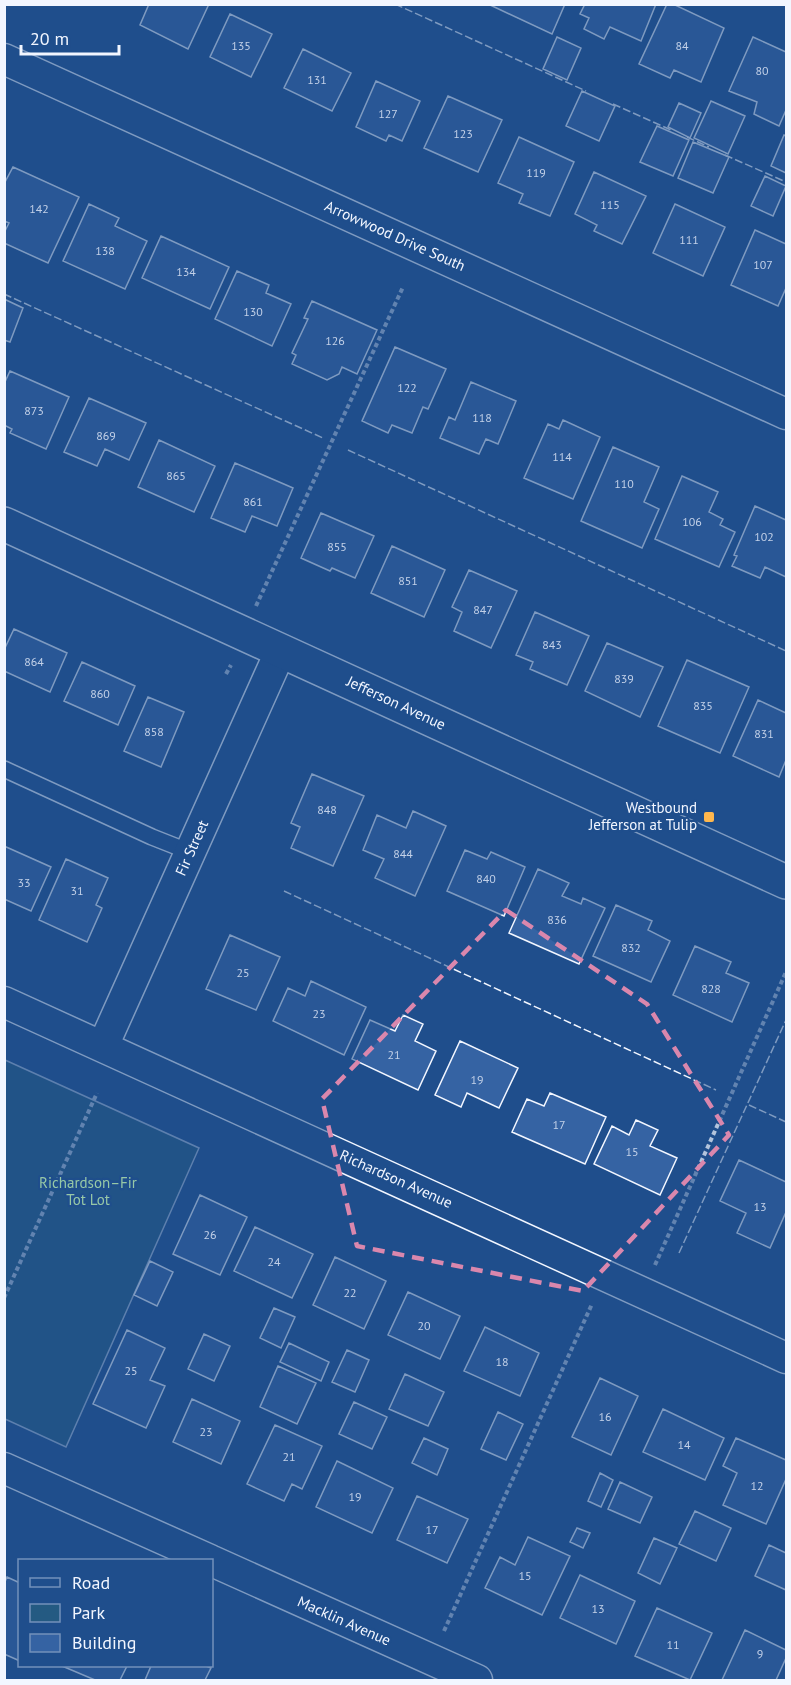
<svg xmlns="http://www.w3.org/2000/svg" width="791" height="1685" viewBox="0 0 791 1685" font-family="'PT Sans',sans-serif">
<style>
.green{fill:#245a82;stroke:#a8bbd7;stroke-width:1.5}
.building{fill:#3563a3;stroke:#f2f6ff;stroke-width:1.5}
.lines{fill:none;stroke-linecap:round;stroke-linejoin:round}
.service-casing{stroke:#f2f6ff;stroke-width:18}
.minor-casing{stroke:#f2f6ff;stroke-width:33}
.tertiary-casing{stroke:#f2f6ff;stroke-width:36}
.path{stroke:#b3c4dc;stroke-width:4;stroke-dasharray:4.5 3;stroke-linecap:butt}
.service{stroke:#1f4e8c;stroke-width:15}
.minor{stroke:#1f4e8c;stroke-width:30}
.tertiary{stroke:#1f4e8c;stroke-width:33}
.fence{stroke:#f2f6ff;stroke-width:1.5;stroke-dasharray:8 3;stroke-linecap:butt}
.marked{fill:none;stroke:#da87ad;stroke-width:4.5;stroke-dasharray:12 8;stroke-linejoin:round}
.poi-dot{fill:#ffb74d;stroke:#1f4e8c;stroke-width:2}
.labels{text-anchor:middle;stroke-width:4.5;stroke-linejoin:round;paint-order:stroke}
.number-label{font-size:12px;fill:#c3d1e8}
.street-label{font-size:15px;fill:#f2f6ff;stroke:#1f4e8c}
.poi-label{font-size:15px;fill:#f2f6ff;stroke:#1f4e8c;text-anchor:end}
.park-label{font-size:15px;fill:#97c8a6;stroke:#1f4e8c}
</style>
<rect width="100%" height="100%" fill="#1f4e8c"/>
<path class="green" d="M5,1060l194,88 -133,299 -61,-28z"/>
<path class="building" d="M149,4h60l-21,45 -48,-24z
M488,4h77l-13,30z
M585,4h71l-15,37 -31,-14 -6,12 -20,-10 5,-11 -9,-4z
M667,4h6l51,24 -23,54 -27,-12 -4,8 -31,-14z
M230,14l42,20 -21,43 -41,-20z
M557,37l24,11 -14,32 -24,-11z
M753,37l33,15v58l-7,16 -25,-12 3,-12 -28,-11z
M303,49l48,24 -19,38 -48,-23z
M376,81l44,20 -18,40 -13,-6 -3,6 -30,-14z
M582,91l33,15 -16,35 -33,-15z
M448,96l54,24 -24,52 -54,-24z
M711,101l34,15 -17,38 -34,-16z
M679,103l22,10 -11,25 -22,-11z
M657,126l32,14 -16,36 -33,-14z
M784,135l2,1v37l-15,-7z
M519,137l55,25 -24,54 -31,-13 4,-9 -25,-11z
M693,142l36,15 -16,36 -35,-15z
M13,167l66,30 -31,66 -44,-20v-10l5,-10 -5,-2v-37z
M594,172l52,24 -24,48 -28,-13 3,-6 -22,-11z
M765,176l21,10 -13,30 -22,-10z
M89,204l30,14 -4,8 32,15 -22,48 -62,-28z
M675,204l50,23 -22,49 -50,-23z
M755,230l31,14v44l-8,18 -47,-21z
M161,236l68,31 -19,42 -68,-31z
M237,271l32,14 -3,8 25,11 -19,42 -57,-27z
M4,299l19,9 -13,34 -6,-2z
M312,301l65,29 -20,44 -15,-7 -3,7 -12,6 -35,-16 4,-9 -4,-2 16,-34 -4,-1z
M395,347l51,22 -18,40 -5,-2 -11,26 -20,-8 -4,8 -26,-12z
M10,371l59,26 -23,52 -36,-16 2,-4 -8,-4v-41z
M471,382l45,19 -18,43 -12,-5 -7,15 -39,-16 9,-21 6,3z
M89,398l57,25 -17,37 -24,-11 -8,17 -33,-14z
M563,420l37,17 -27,62 -49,-21 24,-54 11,5z
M159,440l56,26 -21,46 -56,-25z
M613,447l46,20 -15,35 15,7 -17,39 -61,-27z
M235,463l58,25 -16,38 -25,-10 -7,16 -34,-14z
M682,476l36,16 -9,20 14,7 -3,6 15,7 -16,35 -64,-28z
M755,506l31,14v57l-21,-10 -5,11 -28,-12 5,-10 -3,-1z
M321,513l53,23 -19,42 -23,-10 -2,3 -29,-13z
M392,546l53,24 -21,47 -53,-24z
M469,570l48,21 -26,57 -37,-17 8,-19 -10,-5z
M535,612l54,24 -22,49 -37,-16 3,-7 -17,-7z
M14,629l53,24 -17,39 -46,-21v-21z
M607,643l56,24 -23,50 -55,-26z
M687,660l62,27 -29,66 -62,-27z
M82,662l53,24 -17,39 -54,-24z
M148,697l36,15 -23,55 -37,-16z
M758,700l28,13v47l-7,17 -46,-21z
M312,774l52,22 -31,70 -42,-18 9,-21 -9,-4z
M413,811l33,15 -31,70 -40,-18 9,-19 -21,-9 14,-35 29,13z
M4,846l47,21 -20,44 -27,-12z
M465,850l22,9 4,-7 34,15 -21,49 -57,-25z
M66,859l42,19 -12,27 6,3 -15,34 -48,-22z
M538,869l31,14 -7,13 19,8 2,-6 22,10 -26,56 -70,-31z
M616,905l36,16 -4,9 22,11 -19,41 -58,-26z
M230,935l50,22 -24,53 -50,-21z
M695,946l36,16 -5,11 23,10 -17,39 -59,-27z
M311,981l55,26 -22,48 -71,-34 15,-33 17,8z
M403,1015l20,9 -8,17 21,10 -18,39 -66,-31 18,-39 25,11z
M460,1041l58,27 -19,40 -32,-15 -6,14 -26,-12z
M550,1093l56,24 -21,47 -73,-32 15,-33 17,7z
M636,1120l22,10 -8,16 27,12 -17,37 -66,-31 18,-38 17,9z
M739,1160l47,22v30l-16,36 -33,-15 9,-20 -26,-12z
M200,1195l47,22 -27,58 -47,-21z
M255,1227l58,27 -21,44 -58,-27z
M335,1257l51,24 -22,48 -51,-24z
M150,1261l23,11 -16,34 -23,-11z
M408,1292l52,24 -20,43 -52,-24z
M274,1308l21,9 -14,31 -21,-10z
M485,1327l54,26 -19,43 -56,-25z
M127,1330l38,18 -15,32 15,6 -19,42 -53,-24z
M204,1334l26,12 -16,35 -26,-12z
M289,1343l40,19 -8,19 -41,-19z
M347,1350l22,10 -14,32 -23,-10z
M278,1366l38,17 -19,41 -37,-17z
M405,1374l39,18 -16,34 -39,-17z
M600,1378l38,18 -27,59 -39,-18z
M192,1399l48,22 -19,43 -48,-22z
M354,1402l33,15 -15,32 -33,-15z
M663,1409l61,29 -19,42 -62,-28z
M498,1412l25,12 -17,36 -25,-11z
M275,1425l47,21 -20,43 -10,-5 -8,17 -37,-17z
M424,1438l24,11 -11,26 -25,-12z
M736,1438l50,22v19l-20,45 -43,-19 14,-32 -14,-7z
M337,1461l56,27 -21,45 -56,-26z
M600,1473l13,7 -12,27 -13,-6z
M620,1482l32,15 -12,26 -32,-14z
M417,1496l51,23 -21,44 -50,-23z
M695,1511l36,17 -15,33 -37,-17z
M577,1528l13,5 -7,15 -13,-6z
M528,1537l42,19 -28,59 -57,-27 15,-31 15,8z
M654,1538l23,10 -17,36 -22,-11z
M769,1545l17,8v37l-31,-14z
M580,1575l55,26 -19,43 -56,-26z
M7,1577l13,6v78l-16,-7v-70z
M657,1608l55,25 -22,47 -55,-24z
M745,1630l41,20v8l-10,22h-54z
M62,1666h65l-7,14h-25z
M151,1666h55l5,2 -6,12h-60z"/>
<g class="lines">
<g class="service-casing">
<path id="service" d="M4,769l148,68 38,15"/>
</g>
<g class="minor-casing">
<path id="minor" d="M4,59l782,355
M4,1002l782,356
M103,1046l178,-396
M4,1468l206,92
M212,1561l265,119"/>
</g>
<g class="tertiary-casing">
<path id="tertiary" d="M4,524l782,358"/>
</g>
<path class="path" d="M256,606l147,-319
M226,674l5,-9
M655,1265l131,-293
M4,1298l93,-205
M444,1631l148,-327"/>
<use href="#service" class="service"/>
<use href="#minor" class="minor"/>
<use href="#tertiary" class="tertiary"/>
<path class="fence" d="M395,4l191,87
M613,104l58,26
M687,137l22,10
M725,155l61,27
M4,294l319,144
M348,450l438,201
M284,891l432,199
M749,1105l37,17
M679,1253l107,-233"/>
</g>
<path d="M0 0H791V1685H0ZM506,910l141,94 82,131 -146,156 -226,-45 -35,-147z" fill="#1f4e8c" fill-opacity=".55" fill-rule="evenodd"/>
<path class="marked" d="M506,910l141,94 82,131 -146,156 -226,-45 -35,-147z"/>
<rect class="poi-dot" x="703" y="811" width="12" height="12" rx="3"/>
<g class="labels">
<g class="number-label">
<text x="241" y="50">135</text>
<text x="682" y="50">84</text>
<text x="762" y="75">80</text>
<text x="317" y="84">131</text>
<text x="388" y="118">127</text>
<text x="463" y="138">123</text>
<text x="536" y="177">119</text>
<text x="610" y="209">115</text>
<text x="39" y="213">142</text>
<text x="689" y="244">111</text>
<text x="105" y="255">138</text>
<text x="763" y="269">107</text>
<text x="186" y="276">134</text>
<text x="253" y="316">130</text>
<text x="335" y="345">126</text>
<text x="407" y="392">122</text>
<text x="34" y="415">873</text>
<text x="482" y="422">118</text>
<text x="106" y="440">869</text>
<text x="562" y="461">114</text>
<text x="176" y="480">865</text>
<text x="624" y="488">110</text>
<text x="253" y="506">861</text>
<text x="692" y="526">106</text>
<text x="764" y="541">102</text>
<text x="337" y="551">855</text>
<text x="408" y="585">851</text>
<text x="483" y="614">847</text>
<text x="552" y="649">843</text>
<text x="34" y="666">864</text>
<text x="624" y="683">839</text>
<text x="100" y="698">860</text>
<text x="703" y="710">835</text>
<text x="154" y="736">858</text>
<text x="764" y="738">831</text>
<text x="327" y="814">848</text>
<text x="403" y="858">844</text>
<text x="486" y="883">840</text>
<text x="24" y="887">33</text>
<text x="77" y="895">31</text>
<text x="557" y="924">836</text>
<text x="631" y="952">832</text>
<text x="243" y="977">25</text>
<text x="711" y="993">828</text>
<text x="319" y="1018">23</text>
<text x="394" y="1059">21</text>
<text x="477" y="1084">19</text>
<text x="559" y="1129">17</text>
<text x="632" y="1156">15</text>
<text x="760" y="1211">13</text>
<text x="210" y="1239">26</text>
<text x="274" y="1266">24</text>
<text x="350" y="1297">22</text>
<text x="424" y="1330">20</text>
<text x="502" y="1366">18</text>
<text x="131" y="1375">25</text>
<text x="605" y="1421">16</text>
<text x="206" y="1436">23</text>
<text x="684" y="1449">14</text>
<text x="289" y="1461">21</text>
<text x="757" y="1490">12</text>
<text x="355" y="1501">19</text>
<text x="432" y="1534">17</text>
<text x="525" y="1580">15</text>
<text x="598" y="1613">13</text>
<text x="673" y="1649">11</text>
<text x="760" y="1658">9</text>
</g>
<g class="street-label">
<text transform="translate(395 236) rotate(24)" y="5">Arrowwood Drive South</text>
<text transform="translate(396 703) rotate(25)" y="5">Jefferson Avenue</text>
<text transform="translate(192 848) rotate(-66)" y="5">Fir Street</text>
<text transform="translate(396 1179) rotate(24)" y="5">Richardson Avenue</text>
<text transform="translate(344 1621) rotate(24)" y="5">Macklin Avenue</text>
</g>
<g class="poi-label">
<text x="697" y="813">Westbound<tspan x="697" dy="17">Jefferson at Tulip</tspan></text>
</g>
<g class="park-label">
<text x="88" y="1188">Richardson–Fir<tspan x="88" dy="17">Tot Lot</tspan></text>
</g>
</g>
<rect width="791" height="1685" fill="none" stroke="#f2f6ff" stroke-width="12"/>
<rect x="18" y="1559" width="195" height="108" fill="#1f4e8c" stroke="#7391ba" stroke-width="1.5"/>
<rect x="30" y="1578" width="30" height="9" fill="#1f4e8c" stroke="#7391ba" stroke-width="1.5"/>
<text x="72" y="1589" font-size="18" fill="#f2f6ff">Road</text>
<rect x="30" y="1604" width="30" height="18" fill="#245a82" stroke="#7391ba" stroke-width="1.5"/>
<text x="72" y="1619" font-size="18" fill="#f2f6ff">Park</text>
<rect x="30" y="1634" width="30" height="18" fill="#3563a3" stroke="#7391ba" stroke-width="1.5"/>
<text x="72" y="1649" font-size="18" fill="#f2f6ff">Building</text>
<path d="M21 45v9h98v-9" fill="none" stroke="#f2f6ff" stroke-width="3"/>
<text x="30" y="45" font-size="18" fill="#f2f6ff" stroke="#1f4e8c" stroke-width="4.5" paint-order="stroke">20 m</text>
</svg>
